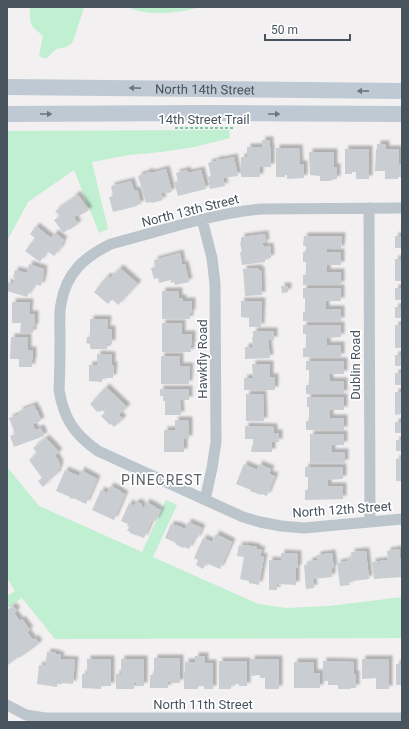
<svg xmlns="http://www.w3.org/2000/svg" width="409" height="729" viewBox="0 0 409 729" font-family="Roboto,sans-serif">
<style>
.green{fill:#c0efd1}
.building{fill:#cacdd2;filter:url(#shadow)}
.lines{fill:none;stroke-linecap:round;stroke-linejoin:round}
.path{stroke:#78cca1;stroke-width:2;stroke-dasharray:3 2;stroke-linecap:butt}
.minor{stroke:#bcc5cc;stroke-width:11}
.secondary{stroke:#bec9d3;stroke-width:16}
.oneway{fill:#6b7780}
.labels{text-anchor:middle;stroke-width:3.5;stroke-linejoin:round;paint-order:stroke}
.street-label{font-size:13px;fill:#48545d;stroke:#fff}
.neighbourhood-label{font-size:14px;letter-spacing:1px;fill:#5d6065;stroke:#fff}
</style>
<defs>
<filter id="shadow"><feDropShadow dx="3.5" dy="-3.5" stdDeviation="1" flood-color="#0004"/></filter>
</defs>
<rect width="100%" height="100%" fill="#f2f0f0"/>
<path class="green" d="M30,7h54l-9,29 -3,7 -6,4 -10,2 -9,9h-5l-3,-3 4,-19c-3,-3 -5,-4 -8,-7 -6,-5 -5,-14 -5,-22z
M128,7h72c-19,6 -54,10 -72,0z
M229,130l1,8 -36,9 -33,5 -32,3 -37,7 16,67 -9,4 -25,-63 -46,32 -21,39v-110z
M7,467l32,39 103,46 24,-52 11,5 -24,52 105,47 28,4 43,-2 73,-9v41l-347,1 -33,-41 -15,10v-12l8,-5 -8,-13z"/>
<path class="building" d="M262,140h8v7h1v20h-11v10h-19v-20h6v-10h15z
M377,144h9v5h13v15h3v13h-4v2h-13v-8h-10l1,-22h1z
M276,148h23l1,16h4v14l-17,1v-4h-2v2h-9z
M345,149h24v30h-13v-7h-4v2h-7z
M309,152h25v15h3v12l-6,1v1h-11v-5l-10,-1z
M234,157l4,19 -15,2 2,8 -15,3 -2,-12 3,-1 -3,-13 8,-2v-1l4,-1v1z
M166,169l6,23 -8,2v-2l-3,1 2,7 -11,3 -1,-1 -5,1 -8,-27h2l-1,-1 6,-1 2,-2h3l2,1z
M187,170l1,3 13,-3 5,19 -28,7 -4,-14 4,-1 -2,-8z
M131,181l3,10 3,-1 1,2 3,12 -4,1v1l-24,6 -4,-15 4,-1 -2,-10z
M76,195h2l11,15 -10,6 -1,-1 -4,2 4,7 -9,6v-1l-6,4 -9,-13 6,-4 -5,-5 18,-12v-2z
M36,226l15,12 4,-5 9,7 -3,5 1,1 -8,10 -7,-5 -7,11 -15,-11 10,-13 -5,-4z
M265,234l1,9h-3v2h1v2l6,-1 1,12 -6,1v3l-23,3 -2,-13h2l-2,-9h1v-6z
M304,236h38l-1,13h-14v3h14v13h-14v7h14v13h-38v-10h3v-13h-3v-10l3,-1v-5h-3z
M395,236h7v12h-7z
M180,253l2,10 -1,1 1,1 3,-1 4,18 -14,3 -1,-3 -3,1v-3l-12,3 -1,-5 -4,1 -3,-11 4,-1 -1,-7z
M395,259h7v22h-7z
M29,264l15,5 -1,5h1l-3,12 -7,-2 -2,5h-1l-1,4 -1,-1 -2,5 -20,-6v-9l6,2 2,-6 -2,-1 2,-7 12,3z
M120,268l18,16 -20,21 -6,-6 -4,5 -14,-12 13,-16 3,2z
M259,268v2h2l1,25 -17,1 -2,-27z
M281,286h7v6l-6,1z
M303,288h38v13h-15v8h15v12h-38v-9h2v-14h-2z
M395,288h7v12h-7z
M162,291h17v7h4v3h9v12h-2v6h-28z
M241,301h21l-1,26h-12v-9l-8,-1z
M12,302h18l-1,12h6v13h-2v6h-13l1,-10h-9z
M395,307h7v11h-7z
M90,319h18l-1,10h5v15l-5,-1v6h-16l-1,-2v-3l-4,-1 1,-6h3z
M162,323h20v11h10v11h-1v7h-29z
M303,325h38v12l-14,1v7h14v12h-38v-9h3v-14h-3z
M395,325h7v23h-7z
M253,331h21v9h-6l2,18 -25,1v-12h8l-1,-10h1z
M11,337h17v13h5v11h-1v6h-13v-8h-9z
M97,354l15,1v10h2l-1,13h-11v4l-13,-1v-16h8z
M395,355h7v11h-7z
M161,356h19v10h10l-1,18h-28z
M306,361h38v13h-15l1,7h14v13h-38v-9h3v-15h-3z
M252,364h18v13h5v13h-31v-12h9z
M395,373h7v12h-7z
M106,387l21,20 -8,8 4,4 -9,8 -3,-3 -1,1 -9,-9 4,-3 -3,-3 -2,2 -1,-1 -2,1 -7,-8z
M160,389h29v11h-9l1,15h-16v-14h-2v-5h-3z
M395,392h7v22l-7,1z
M246,394h17l1,27h-18z
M307,397h37v13h-14v8h14v12h-38v-9h3v-14h-2z
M34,405l2,5h1l4,11 -8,3 2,6 6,-2 3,8 -30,11 -4,-11 5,-2 -6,-16 11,-4 -1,-3z
M175,420h14v19h-5v13h-20v-22h11z
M395,422h7v11h-7z
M245,426l29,1v6h5v9h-7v10h-21l1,-7h1v-6h-8z
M310,434h34v11h-12v7h13v11h-35z
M46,438l13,14 -4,4 4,5h-1l2,2 -1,6 -2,2 1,2 -10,8v1l-5,5 -5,-6 4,-3 -13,-18 8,-7 -4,-5z
M396,440h6v11h-6z
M396,459h6v22h-6z
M244,464l13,6 2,-6 12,5 -2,5 6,2 -8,20 -5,-2 -1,1 -11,-4 1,-1 -15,-6z
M305,467h38v12l-15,1v6h15v13l-38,1v-10h3v-13h-3z
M65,470l14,6 2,-6 16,9 -11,25 -13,-6v1l-4,-1 1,-1 -14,-6z
M110,486l11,5 -1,1 5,2 -11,26 -22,-10 9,-20 6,3z
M136,502l6,2 -1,2 3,2 2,-6 10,5v1l5,2 -5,11 -4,-1 -8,18 -14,-5 -1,-2h-2l2,-4 -2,-1 1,-2 -7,-3 8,-18 5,3z
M188,522l14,6 -5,11 -3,-1 -5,11 -5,-2 -1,1 -8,-4 1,-1 -11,-5 6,-14 5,2v-1l9,4z
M216,534l16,8 -12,27 -14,-6 -3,6 -7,-4 2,-5 -4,-2 9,-20 9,4z
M239,545l5,1 1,-1 12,2v2l5,1 -2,6 4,1 -5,28 -10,-2v-2l-9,-2 4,-22 -7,-1z
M399,549l3,28 -28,2 -2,-17 15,-2 1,1 -1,-10z
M366,551l3,28 -16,2 -4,1 1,3 -10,1 -3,-23 11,-2 -1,-3h5l-1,-6z
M281,553l17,1v14h-2v17l-19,-1v6h-8v-30l12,1z
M332,553l2,15h-2v9l-19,2 1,9 -8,1 -2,-24 5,-1v-3l8,-1v-5z
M13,606l4,5 -3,2 6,8 2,-2 8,11 -3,2 6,8 2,-2 4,5 -3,3 -17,12 -1,-1 -10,8 -1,-2v-53z
M47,652l9,1v1l5,1 -1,4 15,1 -2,24 -11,-1v1h-5v3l-20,-3 2,-19 6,1z
M195,656h10v7h8v26h-9v-3h-6v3h-14v-17h1v-10h10z
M154,658h26v25h-10v-1h-2v6h-18v-13h4z
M87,659h24v27h-8v-2h-2v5l-19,-1v-14h5z
M121,659h23v27h-8v-3h-2v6h-18v-15h5z
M251,659h28v30h-14v-11h-5v-3l-9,1z
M362,659h27v30h-13v-11l-14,1z
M219,661h28v25h-8v-2l-8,1v4h-12z
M323,661l31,1v12h2v14h-5v1h-13v-4h-10v-4h-5z
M294,662h20v11h6v15h-26z
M396,664h6v21h-6z"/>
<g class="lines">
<path class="path" d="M175,128h60"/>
<path class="minor" d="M369,208l1,314
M402,208l-141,1c-51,5 -100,22 -150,35 -27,13 -45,29 -50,60 -2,10 -1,21 -1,31 0,18 0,37 -1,55 5,29 15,44 39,61l145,66 17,5 21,4 23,2 98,-9
M202,219l10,39 3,26 1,158 -4,26 -7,32
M7,705l19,10 19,3h357"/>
<g class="secondary">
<path id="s1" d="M7,87l395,4"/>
<path d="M7,114l201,-1 194,1"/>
</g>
</g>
<defs><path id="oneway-solid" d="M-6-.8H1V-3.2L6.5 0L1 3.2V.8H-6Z"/></defs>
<g class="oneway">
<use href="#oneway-solid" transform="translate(135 88) rotate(-179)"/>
<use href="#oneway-solid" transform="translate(363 91) rotate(-179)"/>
<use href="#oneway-solid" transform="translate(46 114)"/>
<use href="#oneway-solid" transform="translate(274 114)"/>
</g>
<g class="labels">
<g class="street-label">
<text dy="5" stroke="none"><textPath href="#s1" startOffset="198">North 14th Street</textPath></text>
<text x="204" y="124">14th Street Trail</text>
<text transform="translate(190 210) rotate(-14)" y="5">North 13th Street</text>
<text transform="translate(202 359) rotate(-90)" y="5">Hawkfly Road</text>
<text transform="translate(355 365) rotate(-90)" y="5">Dublin Road</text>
<text transform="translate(342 509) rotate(-4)" y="5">North 12th Street</text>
<text x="203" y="709">North 11th Street</text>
</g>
<g class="neighbourhood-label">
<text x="162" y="485">PINECREST</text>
</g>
</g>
<rect width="409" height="729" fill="none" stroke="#48545d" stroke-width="16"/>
<path d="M265 34v6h85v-6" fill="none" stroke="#48545d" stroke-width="2"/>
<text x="271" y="34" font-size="12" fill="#48545d" stroke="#ffffff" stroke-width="3" paint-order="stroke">50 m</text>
</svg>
